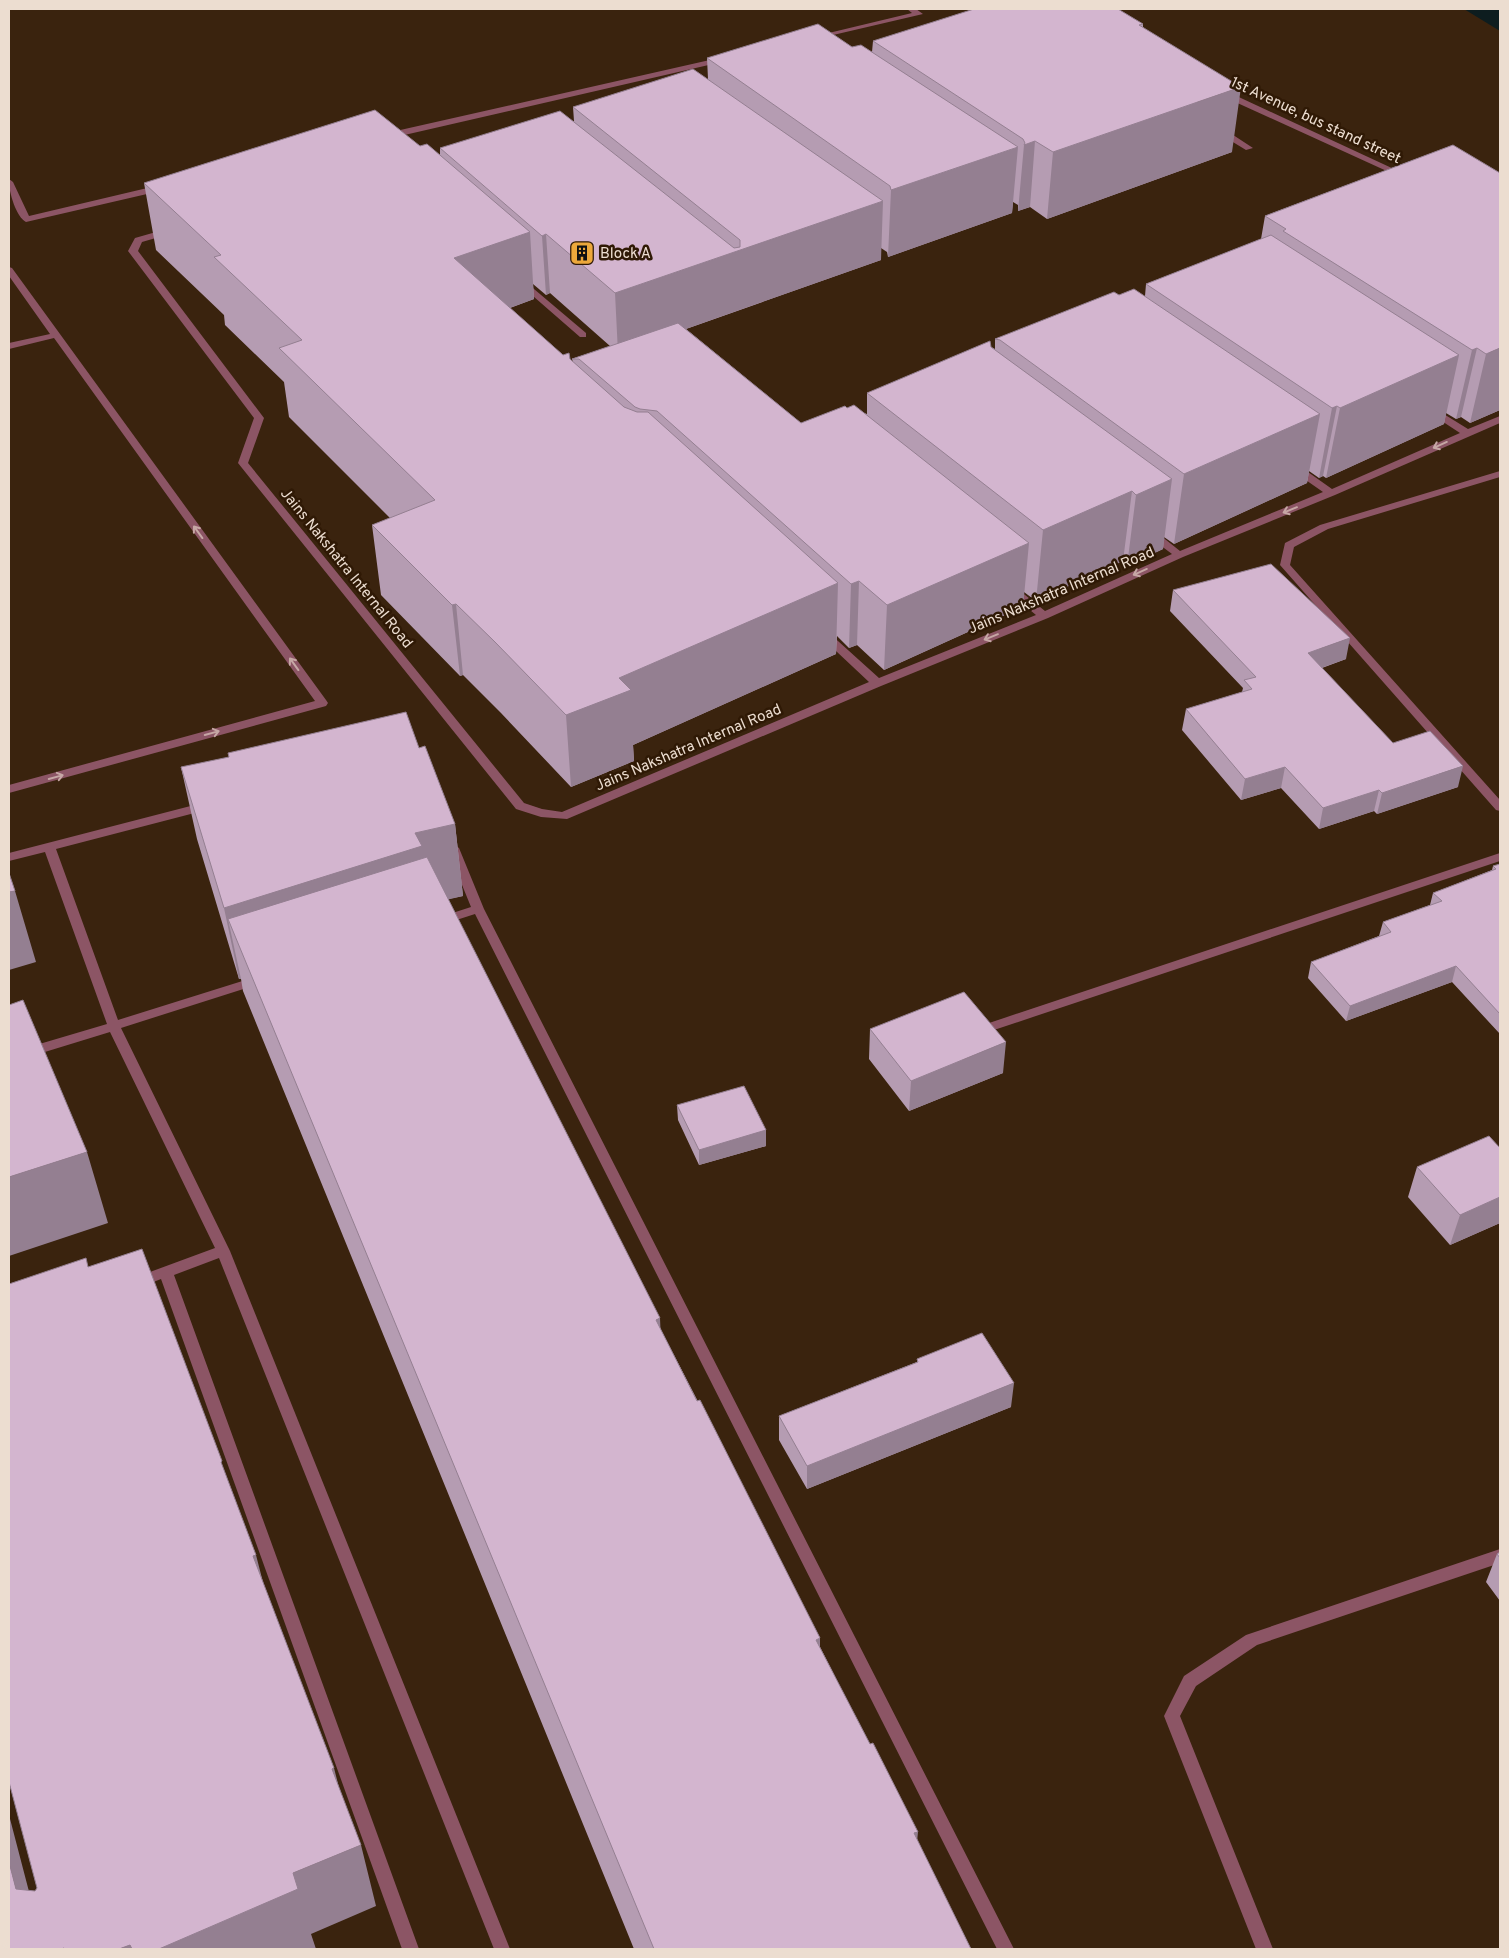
<svg xmlns="http://www.w3.org/2000/svg" width="1509" height="1958" viewBox="0 0 1509 1958" font-family="Overpass,sans-serif">
<style>
.water{fill:#0d1d1f}
.lines{fill:none;stroke-linecap:round;stroke-linejoin:round}
.minor{fill:#8c5565;fill-rule:evenodd}
.wall{fill:#b59cb2;fill-rule:evenodd}
.shaded-wall{fill:#947f91}
.building{fill:#d3b5cf;stroke:#947f91}
.oneway{stroke:#c6a7a5}
.labels{text-anchor:middle;stroke-width:5;stroke-linejoin:round;paint-order:stroke}
.far-street-label{font-size:15px;fill:#ecddd0;stroke:#2f1905}
.far-poi-label{font-size:15px;fill:#ecddd0;stroke:#2f1905;text-anchor:start}
</style>
<rect width="100%" height="100%" fill="#3a230e"/>
<path class="water" d="M1464,9h36v22z"/>
<g class="lines">
<path class="minor" d="M907,9h9l7,5 -107,25 -4,-2 100,-24z
M723,57l4,2 -1,2 -339,78 -4,-3 4,-3z
M1222,92h6l181,84 -7,2 -180,-82z
M1218,129h6l29,19 -7,2 -28,-17z
M9,179l4,3 16,34 131,-31 4,3 -4,3 -134,31c-10,-5 -18,-32 -17,-43z
M170,228l3,1v4l-31,9 -4,9 126,167 -16,45 276,340 18,6 20,3 307,-130 -49,-46 -1,-2 1,-2h8l51,46 157,-63 -29,-24 -1,-2 1,-2h8l30,24 127,-57 -24,-18 -1,-2 1,-2h8l24,19 143,-59 -33,-23v-4h8l34,24 128,-56 -32,-21v-4h6l34,21 32,-13v7l-165,72 -152,62 -135,61 -167,68 -314,133 -26,-2 -25,-8 -278,-346 16,-45 -126,-167 7,-13z
M9,267l3,1 314,432 2,3 -2,3 -317,87v-8l306,-84 -261,-363 -45,11v-6l41,-9 -41,-58z
M521,278l65,55v4h-6l-62,-54 -2,-2z
M1500,471v6l-172,52 -34,18 -4,18 210,235v11l-4,-1 -216,-245 5,-22 35,-18z
M206,802l6,4 -2,3 -154,40 62,171 140,-44 4,1 2,3 -2,3 -141,45 109,223 280,698h-16l-275,-691 -45,17 245,674h-17l-241,-670 -25,10 -5,-2 -2,-4 2,-4 84,-31 -105,-216 -101,31v-10l98,-29 -62,-172 -36,9v-8z
M453,844l6,4 25,61 530,1040h-17l-522,-1035 -34,11 -6,-4 2,-3 34,-11 -24,-59z
M1500,853v8l-506,169h-8l-2,-3 2,-3z
M1500,1549v14l-243,82 -61,41 -16,30 93,233h-17l-92,-233 20,-40 62,-41z"/>
</g>
<path class="wall" d="M1143,24v3l89,125 -185,67 -17,-12 -12,4v-6l-5,-3 -1,11 -124,44 -1,-5 -6,-4v12l-195,69 115,94 46,-15 20,6v-21l124,-46 4,2v-10l124,-44 26,1 1,-12 115,-45 4,-23 188,-71 47,265 -30,13 -9,-6 -5,2 -10,-6 -2,11 -118,54 -3,-2 -4,2 -10,-7 -2,12 -133,61 -10,-7 -1,12 -36,17 -4,-5 -87,40 -12,-9 -1,15 -139,63 -27,-25 -8,3 -12,-12 -1,18 -203,91 1,16 -63,26 -70,-74 -38,-38 -3,1 -79,-81 -9,-70 18,-7 -101,-101 -5,-35 -59,-57 -1,-10 -68,-65 -12,-67 276,-37 20,9v-7l134,-27 -1,-14 135,-28 -1,-21 145,-11 20,5 1,-11zM533,284l13,11 4,-2 60,53 -38,13 1,3 -10,-7 -53,-47 24,-9z
M1173,590l173,69 -24,9 71,75 65,44 -81,27 -3,-3 -55,18 -38,-41 -40,12 -59,-70 4,-21 56,-17 1,-4 -73,-77z
M419,748l36,76 8,72 -15,3 212,429 160,310v9l97,193 54,109h-337l-391,-958 -2,-12h-2l-42,-140 -16,-72z
M1500,864v170l-48,-52 -106,39 -38,-43 3,-16 68,-26 4,-14 47,-17 3,-12 59,-23 1,-4z
M870,1029l133,44 -94,38 -40,-52z
M677,1105l89,25v16l-67,19 -21,-45z
M1500,1148v75l-50,22 -42,-48 9,-30z
M917,1359l94,48 -204,82 -28,-49v-24l138,-54z
M1500,1552v49l-14,-19 11,-28z"/>
<path class="shaded-wall" d="M1241,87l-9,65 -185,67 6,-67z
M1035,141l-5,66 -12,4 6,-66z
M1018,147l-6,66 -124,44 3,-67z
M883,201l-2,59 -263,93 -3,-60z
M530,232l4,67 -74,27 -6,-68z
M546,234l4,59 -4,2 -4,-59z
M1477,348l-16,69 -5,2 16,-69z
M1500,348v62l-30,13 16,-69z
M1459,355l-15,69 -118,54 14,-70z
M1337,406l-14,70 -4,2 13,-70z
M1320,414l-13,69 -133,61 10,-70z
M1172,479l-9,70 -36,17 9,-71z
M1132,491l-9,70 -87,40 7,-71z
M1029,543l-6,64 -139,63 3,-65z
M859,581l-2,64 -8,3 2,-64z
M838,583l-2,71 -203,91 1,16 -63,26 -5,-72 53,-37z
M456,604l7,71 -3,1 -8,-71z
M1350,638l-4,21 -42,15 4,-21z
M1463,766l-5,21 -81,27 5,-21z
M1285,767l-4,21 -40,12 4,-21z
M1379,790l-5,21 -55,18 4,-21z
M455,824l8,72 -34,8 -201,15 13,60h-2l-15,-71 191,-75z
M15,891l21,71 -27,8v-78z
M1456,966l-4,16 -106,39 4,-15z
M1006,1042l-3,31 -94,38 2,-30z
M766,1130v16l-67,19v-15z
M87,1152l21,71 -99,33v-79z
M1500,1197v26l-50,22 10,-30z
M660,1318l3,70 -7,-68z
M1014,1383l-3,24 -204,82v-23z
M256,1555l17,66 -20,-65z
M820,1638l-2,65 -2,-63z
M334,1768l16,63 -18,-62z
M9,1815l35,134 -28,-60 -7,-27z
M918,1832l-6,61 2,-60z
M361,1845l15,61 -65,28 5,15h-157l134,-76z
M130,1945l2,4h-13z"/>
<path class="building" d="M974,9h144l25,15 -4,1 102,62 -188,65 -18,-11 -11,4 1,-2 -2,-4 -150,-98z
M818,24l34,23 9,-2 157,102 -127,43 -1,-4 -183,-128z
M693,69l190,132 -268,92 -69,-59 -4,2 -102,-88 120,-37 174,137 6,-1v-7l-167,-133z
M375,110l45,36 7,-2 103,88 -76,26 109,97 6,-2 1,6 54,48 13,5h11l190,171 -219,95 12,12 -65,25 -71,-73 -39,-38 -4,1 -80,-80 63,-25 -156,-152 23,-8 -88,-83 7,-2 -77,-72z
M1453,145l47,28v175l-14,6 -9,-6 -5,2 -189,-119 3,-2 -21,-13z
M1271,235l188,120 -119,53 -3,-2 -5,2 -186,-124z
M1134,289l186,125 -136,60 -184,-134 -5,-1 119,-47 5,3z
M678,323l123,100 44,-17 2,2 7,-3 175,138 -142,62 -28,-24 -8,3 -194,-173 -17,-2 -5,-2 -56,-48h-7z
M990,341l1,6 181,132 -36,16 -4,-4 -89,39 -176,-137z
M1271,564l79,74 -42,15 85,90 37,-12 33,35 -81,27 -3,-3 -56,18 -38,-41 -40,12 -59,-70 66,-20 -8,-9 12,-3 -83,-87z
M406,712l13,36 6,-2 30,78 -40,9 7,13 -198,62 -43,-141 48,-10 -1,-4z
M427,857l233,461 -4,2 41,81 3,-1 120,238 -4,2 54,104 3,-1 45,89 -4,1 57,116h-317l-426,-1030z
M1500,864v150l-44,-48 -106,40 -39,-44 80,-30 -8,-10 59,-21 -9,-8 63,-24 -3,-3z
M9,873l6,18 -6,1z
M964,992l42,50 -95,39 -41,-52z
M23,1000l64,152 -78,25v-172z
M744,1086l22,44 -67,20 -22,-45z
M1489,1136l11,12v49l-40,18 -43,-48z
M142,1249l80,212 -1,1 35,93 -3,1 81,212 -2,1 29,76 -68,28 5,16 -139,60h-27l-2,-4 -11,4h-55v-1l-3,1h-52v-87l7,27 19,2 2,-3 -28,-106v-498l77,-26 2,9z
M982,1333l32,50 -207,83 -28,-50 139,-54 -1,-3z
M1500,1552v6l-3,-4z"/>
<defs><path id="oneway-shaft" d="M-6 0H5M1.5-3L5.5 0L1.5 3" fill="none" stroke-width="1.6" stroke-linecap="round" stroke-linejoin="round" transform="scale(1.25)"/></defs>
<g class="oneway">
<use href="#oneway-shaft" transform="translate(1440 445) rotate(156)"/>
<use href="#oneway-shaft" transform="translate(1290 510) rotate(158)"/>
<use href="#oneway-shaft" transform="translate(198 532) rotate(-126)"/>
<use href="#oneway-shaft" transform="translate(1140 572) rotate(156)"/>
<use href="#oneway-shaft" transform="translate(991 637) rotate(158)"/>
<use href="#oneway-shaft" transform="translate(294 664) rotate(-126)"/>
<use href="#oneway-shaft" transform="translate(212 733) rotate(-15)"/>
<use href="#oneway-shaft" transform="translate(56 777) rotate(-15)"/>
</g>
<defs>
<g id="building-square" transform="scale(1.25)"><rect x="-9" y="-9" width="18" height="18" rx="4" fill="#eda83b" stroke="#2f1905"/><path d="M-4-6H4V6H1V3H-1V6H-4ZM-2.5-4.3h1.7v1.8h-1.7ZM.8-4.3h1.7v1.8H.8ZM-2.5-1h1.7V.8h-1.7ZM.8-1h1.7V.8H.8Z" fill="#111"/></g>
</defs>
<g fill-rule="evenodd">
<use href="#building-square" x="582" y="253"/>
</g>
<g class="labels">
<g class="far-street-label">
<text transform="translate(1316 120) rotate(25)" y="5">1st Avenue, bus stand street</text>
<text transform="translate(347 568) rotate(51)" y="5">Jains Nakshatra Internal Road</text>
<text transform="translate(1061 590) rotate(-23)" y="5">Jains Nakshatra Internal Road</text>
<text transform="translate(688 747) rotate(-23)" y="5">Jains Nakshatra Internal Road</text>
</g>
<g class="far-poi-label">
<text x="600" y="258">Block A</text>
</g>
</g>
<rect width="1509" height="1958" fill="none" stroke="#ecddd0" stroke-width="20"/>
</svg>
